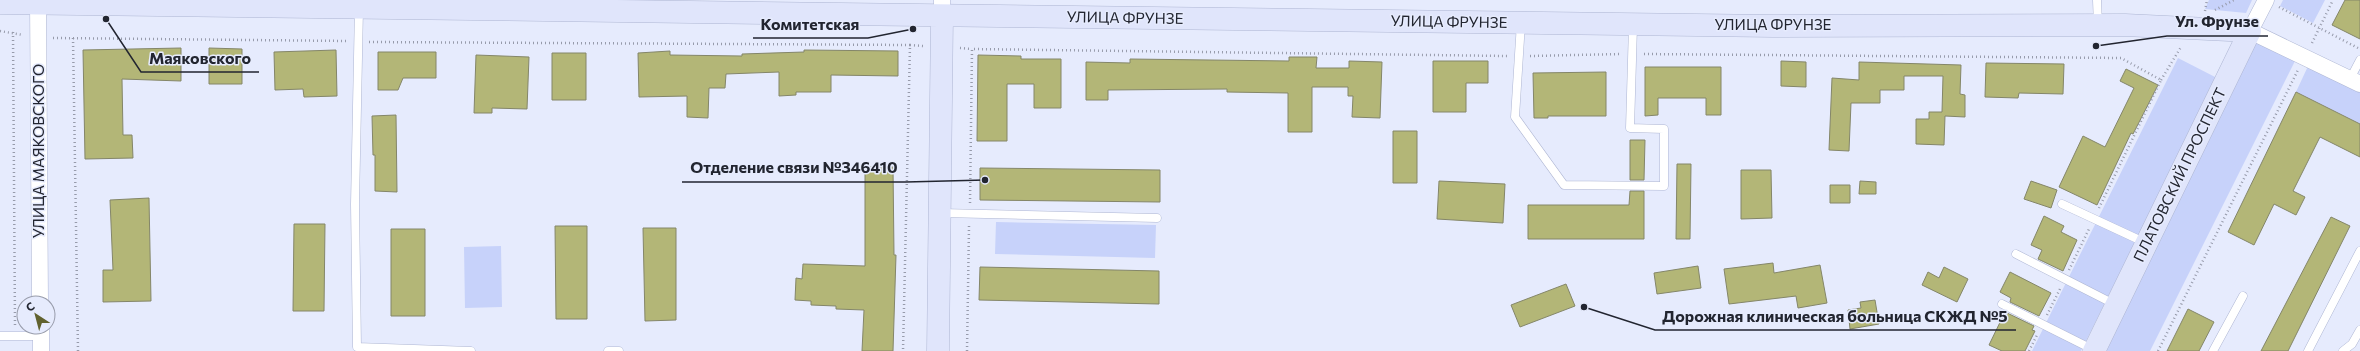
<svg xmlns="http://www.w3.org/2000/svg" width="2360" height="351" viewBox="0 0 2360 351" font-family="Commissioner,sans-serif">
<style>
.green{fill:#c7d2fa}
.building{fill:#b3b677;stroke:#848669}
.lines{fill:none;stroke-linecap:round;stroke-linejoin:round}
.lane-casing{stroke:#aeb6d3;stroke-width:9}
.street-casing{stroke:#aeb6d3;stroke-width:17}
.secondary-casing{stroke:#aeb6d3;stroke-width:23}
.path{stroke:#979bab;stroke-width:2.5;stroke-dasharray:1 3;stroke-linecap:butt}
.lane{stroke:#fff;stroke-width:8}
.street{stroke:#fff;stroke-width:16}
.secondary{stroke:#e0e5fb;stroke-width:22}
.labels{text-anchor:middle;stroke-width:3;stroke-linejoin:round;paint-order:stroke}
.street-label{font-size:15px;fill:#222530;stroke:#e6ebfd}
.leader{fill:none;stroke:#222530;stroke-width:1.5}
.callout-dot{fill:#222530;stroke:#e6ebfd;stroke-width:1.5}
.callout-label{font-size:16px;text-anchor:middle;font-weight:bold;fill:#222530;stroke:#e6ebfd;stroke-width:3;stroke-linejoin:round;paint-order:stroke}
</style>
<rect width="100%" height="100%" fill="#e6ebfd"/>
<path class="green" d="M2209,0h43l-6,13 -41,-4z
M2283,0h42l-12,23 -33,-17z
M2254,40l42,19 -146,292h-46z
M2178,58l39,20 -136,273h-49z
M2309,64l51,25v35l-64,-32z
M996,222l160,3 -1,33 -160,-4z
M501,246l1,61 -37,1 -1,-61z"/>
<path class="building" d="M2345,0h15v39l-28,-14z
M181,48v33l-59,-2 1,56h9l1,23 -48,1 -2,-109z
M209,48l33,1v35h-33z
M336,50l1,46 -33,1 -1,-8 -28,1 -1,-38z
M804,50l94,1v25l-67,-1v17h-35v3l-17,1v-24l-53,2 -1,14h-16l-1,30 -21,-1v-21l-48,1 -1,-44 32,-2v4l72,1v-2l62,-2z
M378,52h58v26h-33l-5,12h-20z
M552,53h34v47h-34z
M476,55l53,2 -2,52 -35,-1v5h-18z
M978,55l43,1v3h40v49h-27v-24h-27v57h-30z
M1289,57h28l-1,11h33v-7l33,1 -2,56 -28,-1 1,-21h-5v-9h-36v45h-24v-39l-61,-1v-3l-119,1v10h-22v-38l44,1v-4l159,2z
M1433,61h55v22h-22v29h-33z
M1781,61l25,1v25l-25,-1z
M1859,62l102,3 -1,29 5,1v22l-20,-1 -1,29 -28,-1v-25h13v-7h13l1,-36h-39v14h-24v13h-29l-2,48 -20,-1 3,-72 27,2z
M1986,63l78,1 -1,30 -44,-1 -1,5 -33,-1z
M1645,67h76v48h-15v-17h-48v17l-13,1z
M2126,69l32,16 -25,49 -2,-1 -34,72 -38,-18 24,-51 22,11 29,-59 -14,-7z
M1606,72v44h-58v2h-14l-1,-45z
M2296,92l64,32v33l-40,-20 -27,54 12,6 -9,18 -22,-11 -20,41 -26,-13z
M396,115l1,77 -22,-1v-36h-2l-1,-39z
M1393,131h24v52h-24z
M1630,140h15l-1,40h-14z
M1677,164h14l-1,75h-14z
M865,167h28l1,88h2l-3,96h-31l2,-41 -28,-1v-3l-25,-1v-4l-16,-1 1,-22 6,1 1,-15 62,2z
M980,168l180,2v32l-180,-2z
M1741,170h30l1,48 -31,1z
M1439,181l66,3 -2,39 -66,-4z
M1860,181l16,1v12h-17z
M2031,181l26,9 -6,18 -27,-9z
M1830,185h20v18h-20z
M1630,191h14v48h-116v-34h101z
M149,198l2,103 -48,1v-32h10l-3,-70z
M2044,216l20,10 -3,6 16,8 -14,31 -25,-12 4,-9 -11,-5z
M2331,217l19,9 -62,125h-27z
M294,224h31l-1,87h-31z
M555,226h32v93h-31z
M643,228h33v92l-31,1z
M391,229h34v87h-34z
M1773,263l1,10 46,-8 7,38 -29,5 -2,-12 -67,8 -5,-35z
M1698,266l3,22 -44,6 -3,-21z
M980,267l179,4v33l-180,-4z
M1944,267l24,12 -11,23 -35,-17 6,-13 11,6z
M2010,272l41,21 -12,23 -29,-14 1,-4 -11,-6z
M1566,284l9,22 -55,21 -9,-22z
M1875,300l4,24 -29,5 -2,-19 13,-2 -1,-6z
M2188,309l26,13 -15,29h-32z
M2005,312l29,14 -2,4 3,1 -10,20h-23l-13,-6z"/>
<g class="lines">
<g class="lane-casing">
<path id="lane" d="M2097,0l1,25
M359,8l-4,196 2,143 114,4
M1521,23l-6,94 49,68 100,1v-57l-34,-1 3,-102
M2350,79l10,-19
M2062,204l84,39
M941,213l216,5
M2016,254l100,51
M2002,304l92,46
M0,336h41
M608,351h11
M2213,351l30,-55
M2308,351l52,-100
M2343,351l9,-7 8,-14"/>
</g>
<g class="street-casing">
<path id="street" d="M38,0l2,303
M942,0v16
M2266,0l-16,31 110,53
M41,327v24"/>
</g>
<g class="secondary-casing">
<path id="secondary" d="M0,3l1773,23 352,-1 125,6 -156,320
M938,351l4,-335"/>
</g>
<path class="path" d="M2279,7l79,41
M2215,10l19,-10
M2205,11l2,-11
M0,31l23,4
M13,32l2,294
M53,38l295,3
M73,38l5,313
M369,42l541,3 -7,306
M2312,43l21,-43
M910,45l13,1
M960,48l12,1
M1644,54l477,4 40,22 -62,128
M1530,56l91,-2
M2161,80l20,-33
M970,203l2,-154 535,7
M2069,270l20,-41
M2047,315l13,-26
M967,351l2,-125
M2029,351l8,-16
M2158,351l140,-281"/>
<use href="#lane" class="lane"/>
<use href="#street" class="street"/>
<use href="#secondary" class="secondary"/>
</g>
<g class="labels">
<g class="street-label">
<text transform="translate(1125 18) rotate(1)" y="5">УЛИЦА ФРУНЗЕ</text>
<text transform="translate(1449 22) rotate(1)" y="5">УЛИЦА ФРУНЗЕ</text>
<text x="1773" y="30">УЛИЦА ФРУНЗЕ</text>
<text transform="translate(39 151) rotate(-90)" y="5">УЛИЦА МАЯКОВСКОГО</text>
<text transform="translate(2180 175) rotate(-64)" y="5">ПЛАТОВСКИЙ ПРОСПЕКТ</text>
</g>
</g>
<path class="leader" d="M2096 46L2167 36H2268M913 29L868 38H753M106 19L141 72H259M985 180L906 182H682M1584 307L1655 330H2016"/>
<g class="callout-dot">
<circle cx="2096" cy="46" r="4"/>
<circle cx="913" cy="29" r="4"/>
<circle cx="106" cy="19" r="4"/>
<circle cx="985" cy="180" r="4"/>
<circle cx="1584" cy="307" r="4"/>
</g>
<g class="callout-label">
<text x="2217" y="27">Ул. Фрунзе</text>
<text x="810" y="30">Комитетская</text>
<text x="200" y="64">Маяковского</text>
<text x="794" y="173">Отделение связи №346410</text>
<text x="1835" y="322">Дорожная клиническая больница СКЖД №5</text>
</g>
<g transform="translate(36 315) rotate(324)"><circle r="19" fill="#e6ebfd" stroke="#989cab"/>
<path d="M0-3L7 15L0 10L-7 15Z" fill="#61622f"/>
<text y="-6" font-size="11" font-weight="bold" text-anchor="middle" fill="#222530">С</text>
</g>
</svg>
